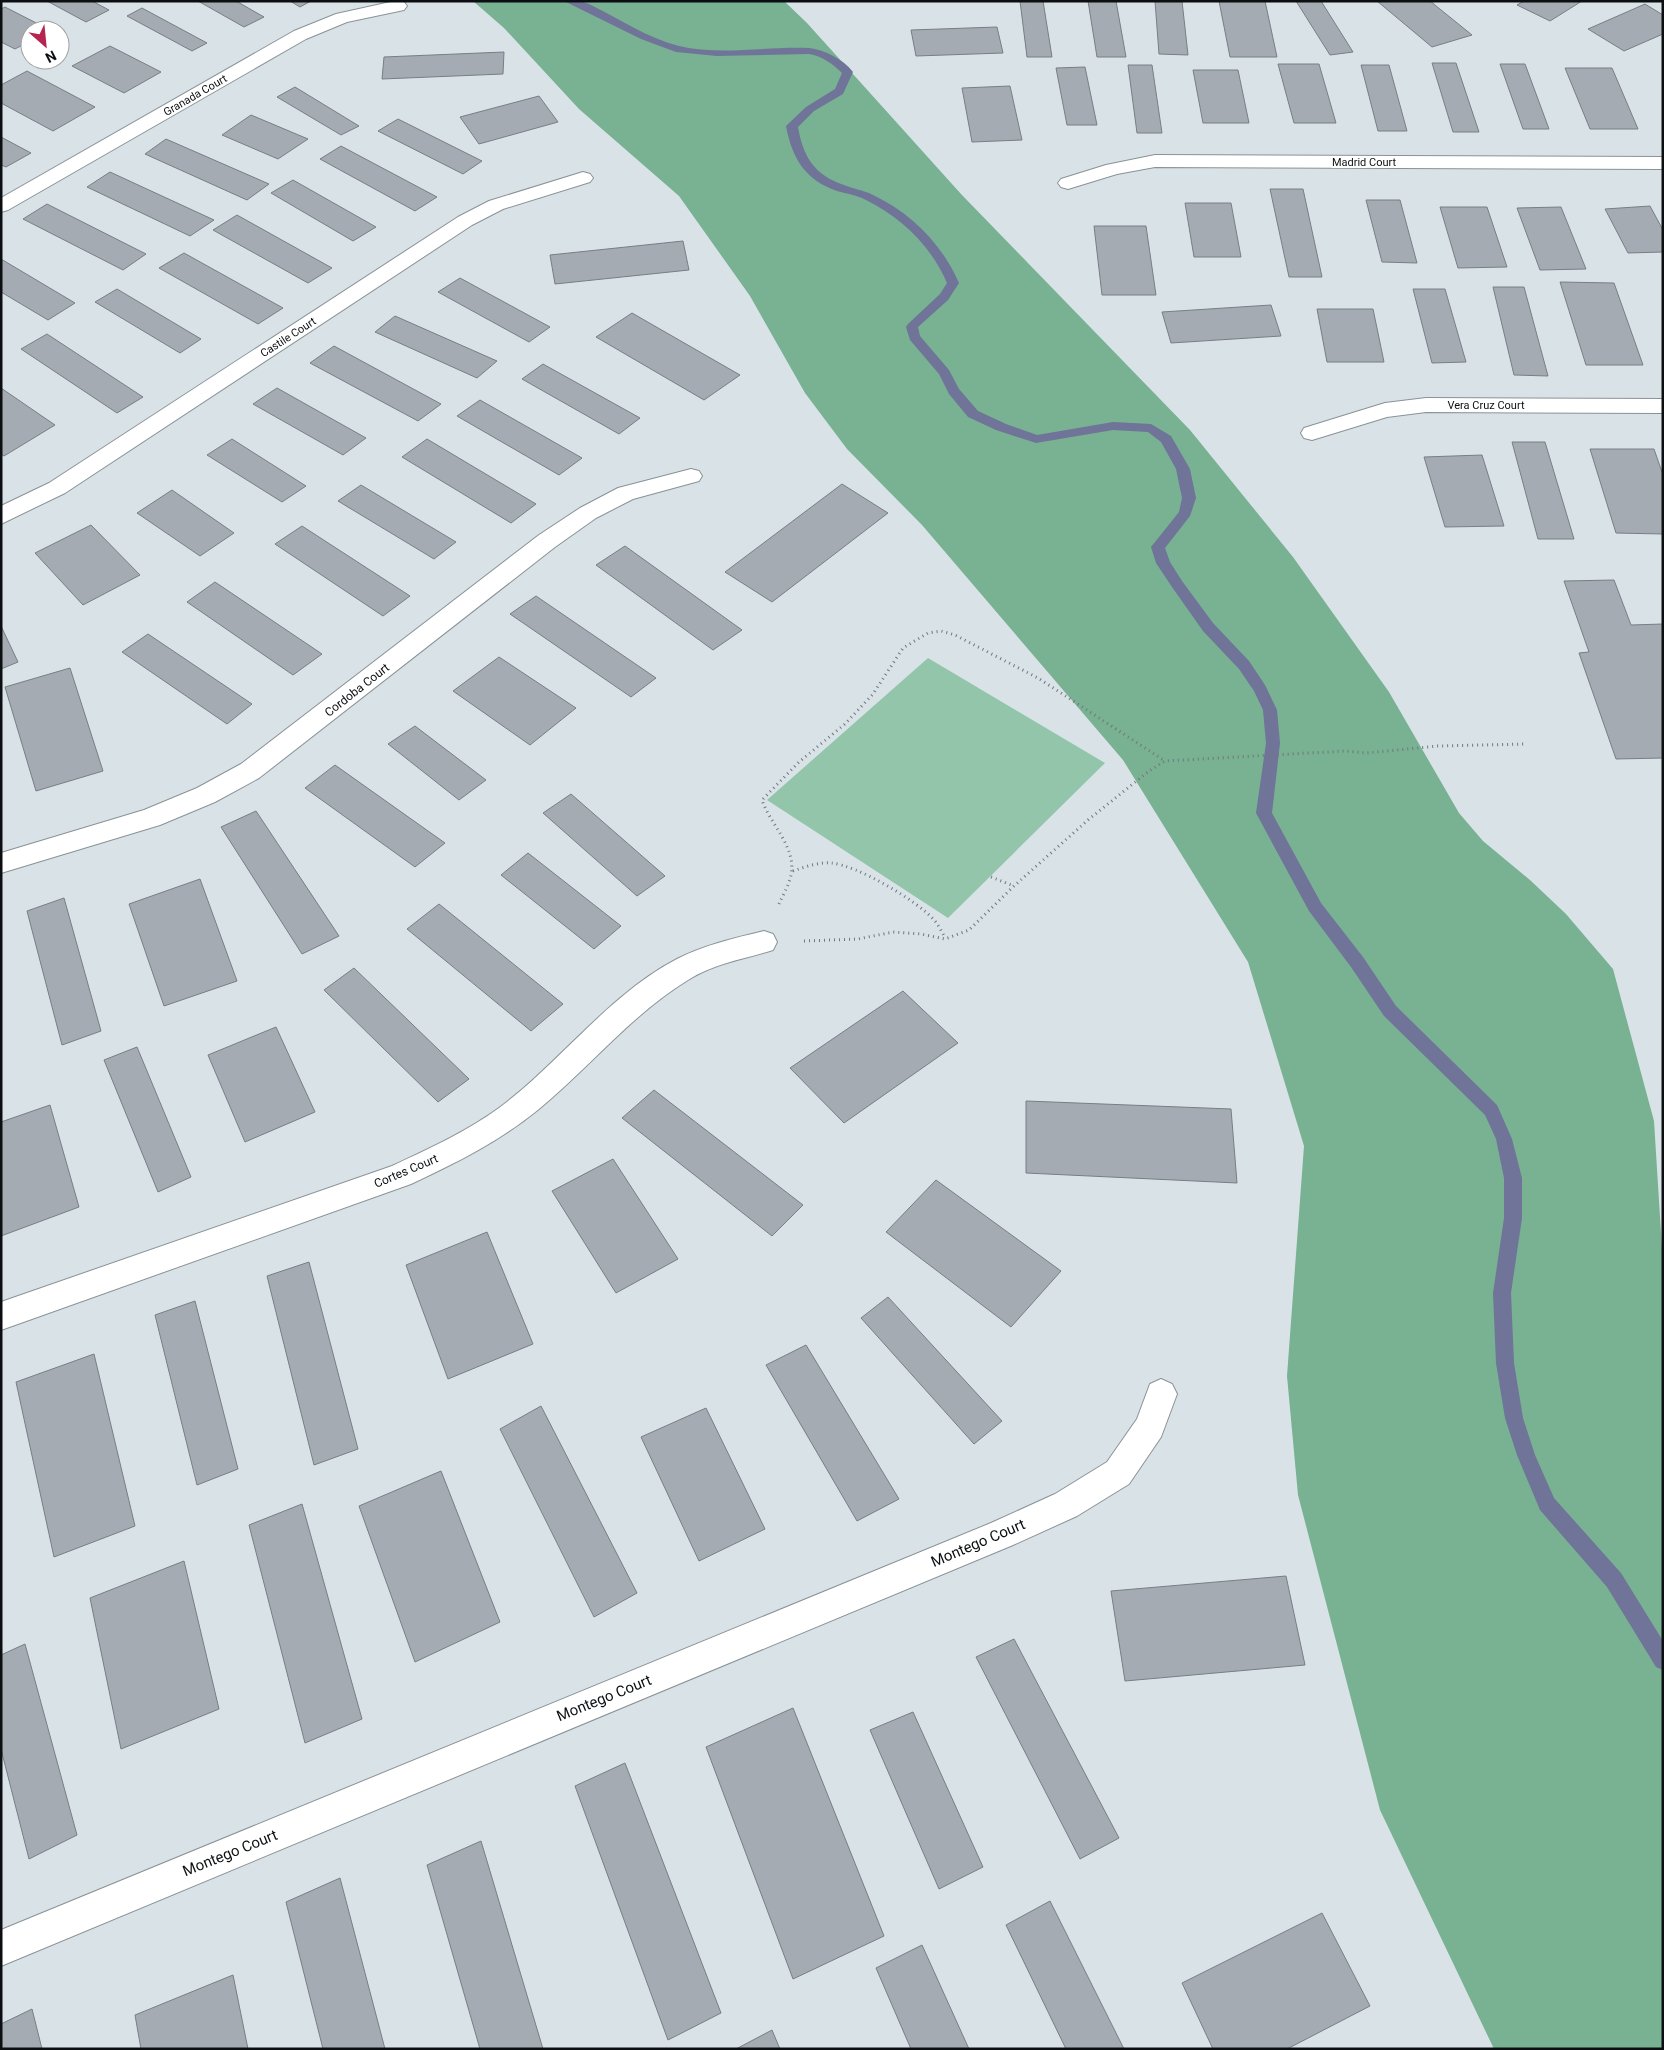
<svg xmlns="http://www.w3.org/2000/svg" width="1664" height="2050" viewBox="0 0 1664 2050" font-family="Roboto,sans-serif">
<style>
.green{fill:#92c5a9}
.forest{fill:#79b193}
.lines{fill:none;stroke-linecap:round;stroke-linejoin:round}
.stream{fill:#6f7498;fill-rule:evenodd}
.building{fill:#a4abb2;stroke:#787e84}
.minor-casing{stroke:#899296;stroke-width:2}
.path{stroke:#71787b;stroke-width:3;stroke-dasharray:1 4;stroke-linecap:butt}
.minor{fill:#fff;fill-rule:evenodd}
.labels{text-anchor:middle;stroke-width:4;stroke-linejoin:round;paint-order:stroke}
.far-street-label{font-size:11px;fill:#0c0f11;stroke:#fff}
.street-label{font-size:12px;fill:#0c0f11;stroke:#fff}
.near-street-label{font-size:15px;fill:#0c0f11;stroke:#fff}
</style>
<rect width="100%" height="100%" fill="#d9e3e7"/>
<path class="green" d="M928,658l177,105 -157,155 -181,-118z"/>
<path class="forest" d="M473,1h311l23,22 154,171 229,236 103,127 96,135 70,121 24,28 47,39 36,34 47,55 41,152 9,144v784h-169l-114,-239 -82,-315 -11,-119 17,-230 -56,-184 -125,-202 -201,-235 -75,-76 -42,-56 -55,-97 -71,-100 -100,-87 -75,-81z"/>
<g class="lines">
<path class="stream" d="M564,1h16l9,3c29,14 58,34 90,42 42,10 87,0 130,2 16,2 34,11 44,24l-10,22 -29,17 -16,16c5,29 16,48 46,58 9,4 20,5 29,10 38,18 69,49 86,88l-11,17 -30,27 2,9 29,34 10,19 19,22 28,13 31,11 76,-13 38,2 20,12 19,33 6,29 -6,18 -25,32 5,14 12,19 31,42 36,38 16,24 12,25 3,33 -8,70 49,90 42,54 33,49 101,99 15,34 10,39v40l-11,75 3,70 9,55 12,37 19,43 67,75 42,68v29l-7,-3 -49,-80 -67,-77 -23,-55 -12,-37 -9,-55 -3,-70 11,-75v-40l-8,-39 -11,-24 -101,-99 -33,-49 -42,-56 -53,-98 10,-70 -3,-33 -9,-19 -15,-22 -36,-38 -31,-44 -16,-24 -5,-16 28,-35 3,-14 -6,-29 -15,-27 -13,-10 -35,-2 -77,13 -40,-13 -28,-13 -19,-23 -10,-20 -29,-34 -4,-13 2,-3 32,-30 7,-11c-16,-37 -45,-65 -81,-83 -9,-5 -19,-6 -29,-9 -32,-11 -45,-33 -51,-65l20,-19 29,-18 7,-16c-9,-9 -20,-17 -33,-19l-92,2 -41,-4 -35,-13z"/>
</g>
<path class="building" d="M47,1h45l17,9 -23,12z
M198,1h38l28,16 -20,10z
M290,1h21l-11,6z
M1020,1h23l9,56h-25z
M1088,1h28l10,56h-29z
M1155,1h27l6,54 -29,-1z
M1219,1h46l12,56h-47z
M1296,1h25l32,51 -23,3z
M1377,1h53l42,34 -40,12z
M1524,1h58l-32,20 -33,-16z
M1645,4l18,11v19l-39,17 -36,-22z
M5,7l45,23h-20v11l-15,8 -14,-7v-33z
M142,8l65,35 -15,8 -65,-35z
M997,27l6,26 -87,3 -5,-26z
M110,46l51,26 -37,21 -52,-27z
M504,52l-1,22 -121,5 2,-22z
M1432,63h24l23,69h-26z
M1278,64h41l17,59h-42z
M1500,64h25l24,65h-26z
M1128,65h24l10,68h-25z
M1361,65h28l18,66h-29z
M1085,67l12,58h-30l-11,-57z
M1565,68h47l26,61h-48z
M1193,70h45l11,53h-46z
M27,71l68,36 -42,24 -52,-28v-18z
M1010,86l12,54 -50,2 -10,-54z
M295,87l64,39 -18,9 -64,-38z
M539,96l19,26 -79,22 -19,-27z
M251,115l57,24 -30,20 -56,-24z
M398,119l84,42 -19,13 -85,-43z
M1,137l30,16 -25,14 -5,-2z
M166,139l103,45 -22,16 -102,-46z
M341,146l96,51 -22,14 -95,-52z
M110,172l104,48 -24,16 -103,-49z
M293,180l83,47 -23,14 -82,-48z
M1270,189h33l19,88h-33z
M1366,200h34l17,63 -35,-1z
M1185,203h46l10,54h-47z
M47,204l99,50 -23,16 -100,-51z
M1650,206l13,24v22l-35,1 -23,-44z
M1440,207h47l20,60 -49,1z
M1561,207l25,62 -46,1 -23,-62z
M237,215l95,53 -24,15 -95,-53z
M1094,226h52l10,69h-54z
M683,241l6,29 -134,14 -5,-29z
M184,253l99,55 -25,16 -99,-56z
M1,259l74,44 -27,17 -47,-28z
M460,278l90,49 -21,15 -91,-50z
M1560,282l54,1 29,82h-57z
M1493,287h31l24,89 -34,-1z
M117,289l84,50 -21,14 -85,-51z
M1413,289h32l21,73 -34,1z
M1271,305l10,31 -110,7 -9,-31z
M1317,309h56l11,53h-57z
M632,313l108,62 -36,25 -108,-63z
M395,316l102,45 -20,17 -102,-46z
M47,334l96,63 -26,16 -96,-64z
M334,346l107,58 -23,17 -108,-58z
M543,364l97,54 -21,16 -97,-55z
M1,388l54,37 -51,31 -3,-2z
M277,388l89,50 -23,17 -90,-51z
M480,400l102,58 -23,17 -102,-59z
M232,439l74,47 -24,16 -75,-47z
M427,439l109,65 -25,19 -109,-66z
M1512,442h33l29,97h-36z
M1590,449h64l9,26v59l-47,-1z
M1482,455l22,71 -59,1 -21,-70z
M842,484l46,29 -116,89 -47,-30z
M361,485l95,57 -22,17 -96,-58z
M172,490l62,43 -34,23 -63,-43z
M91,525l49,50 -57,30 -48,-52z
M302,526l108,70 -27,20 -108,-72z
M625,546l117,84 -29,20 -117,-85z
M1614,580l17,45 32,-1v134l-47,1 -37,-106 10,-1 -25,-71z
M215,582l107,72 -29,21 -106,-73z
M536,596l120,82 -25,19 -121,-83z
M1,626l17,36 -17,7z
M148,634l104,70 -25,20 -105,-72z
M499,657l77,51 -46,37 -77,-54z
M70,668l33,103 -67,20 -31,-104z
M415,726l71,54 -27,20 -71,-56z
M335,765l110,78 -30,24 -110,-79z
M571,794l94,82 -28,20 -94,-83z
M256,811l83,125 -37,18 -81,-127z
M528,853l93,73 -27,23 -93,-74z
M200,879l37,102 -73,25 -35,-102z
M64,898l37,133 -39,14 -35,-134z
M439,904l124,100 -32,27 -124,-102z
M354,968l115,111 -31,23 -114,-112z
M903,991l55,52 -114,80 -54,-55z
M276,1027l39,85 -70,30 -37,-87z
M137,1047l54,130 -33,15 -54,-132z
M654,1090l149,115 -31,31 -150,-118z
M1026,1101l205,8 6,74 -211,-10z
M50,1105l29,102 -78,29v-114z
M613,1159l65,100 -62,34 -64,-102z
M936,1180l125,91 -50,56 -125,-95z
M487,1232l46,112 -85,35 -42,-114z
M309,1262l49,187 -44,16 -47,-189z
M888,1297l114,124 -28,23 -113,-126z
M195,1301l43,168 -41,16 -42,-170z
M806,1345l93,154 -42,22 -91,-156z
M94,1354l41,172 -81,31 -38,-175z
M541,1406l96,187 -43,24 -94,-188z
M706,1408l59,121 -66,32 -58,-124z
M441,1471l59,151 -85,40 -56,-156z
M302,1504l60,215 -57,24 -56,-218z
M184,1561l35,148 -98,40 -31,-151z
M1286,1576l19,89 -180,16 -14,-90z
M1014,1639l105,199 -39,21 -104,-202z
M25,1644l52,191 -48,24 -28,-110v-94z
M793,1708l91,228 -91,43 -87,-232z
M913,1712l70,155 -44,22 -69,-159z
M625,1763l96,250 -53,27 -93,-254z
M481,1841l62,208h-63l-53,-184z
M340,1878l45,171h-62l-37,-147z
M1050,1901l74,148h-58l-60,-124z
M1322,1913l48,93 -83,43h-74l-31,-66z
M922,1945l47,104h-58l-35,-81z
M233,1975l15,74h-107l-6,-34z
M32,2009l10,40h-41v-25z
M772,2030l8,19h-44z"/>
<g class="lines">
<g class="minor-casing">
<path id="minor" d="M395,1l9,1 3,4 -3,4 -57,12 -41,17 -298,171 -7,2v-14l293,-167 42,-17z
M1155,155l508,2v12l-508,-2 -38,7 -49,15 -7,-2 -3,-4 3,-4 45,-14z
M583,172l7,2 3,4 -3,4 -87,27 -31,16 -407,268 -64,31v-18l48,-23 409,-266 31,-16z
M1426,398l237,1v14l-237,-1 -39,5 -75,23 -8,-2 -3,-5 3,-5 81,-25z
M691,469l8,2 3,5 -3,5 -66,18 -37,19 -41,29 -296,231 -44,24 -55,23 -159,48v-20l143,-43 53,-22 44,-24 298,-229 41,-27 38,-20z
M764,931l9,3 4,8 -4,8c-28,9 -59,13 -85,30 -57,35 -98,87 -149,129 -39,32 -83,54 -128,75l-410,146v-28l391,-136c36,-17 74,-34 107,-58 62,-46 109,-113 178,-149 27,-14 58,-21 87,-28z
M1161,1379l11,5 5,10 -16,43 -32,47 -52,32 -64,29 -1012,421v-36l990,-407 64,-29 52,-32 30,-43 13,-35z"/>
</g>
<path class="path" d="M793,871c12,-4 25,-9 38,-8 26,2 87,38 104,58 4,5 7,11 10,17
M991,877l23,9
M779,904c4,-9 10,-19 12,-29 6,-27 -21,-51 -29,-75l37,-38 46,-38 28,-30 30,-46 25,-15 13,-2 14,4 83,43 127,83
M804,941l54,-2 35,-7 28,2 24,5 24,-9 45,-44 74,-66 61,-49 16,-10 180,-10 21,2 72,-7 89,-2"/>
<use href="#minor" class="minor"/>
</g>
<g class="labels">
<g class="far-street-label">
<text transform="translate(195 95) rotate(-30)" y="4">Granada Court</text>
<text x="1364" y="166">Madrid Court</text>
<text transform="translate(288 337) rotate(-33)" y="4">Castile Court</text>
<text x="1486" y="409">Vera Cruz Court</text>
</g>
<g class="street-label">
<text transform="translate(357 690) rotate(-38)" y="4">Cordoba Court</text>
<text transform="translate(406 1171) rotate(-23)" y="4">Cortes Court</text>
</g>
<g class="near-street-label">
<text transform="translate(978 1543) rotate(-23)" y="5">Montego Court</text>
<text transform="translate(604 1698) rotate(-22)" y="5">Montego Court</text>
<text transform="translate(230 1853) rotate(-22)" y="5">Montego Court</text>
</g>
</g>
<rect width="1664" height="2050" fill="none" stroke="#0c0f11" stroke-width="5"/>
<g transform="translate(45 45) rotate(153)"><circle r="24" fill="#ffffff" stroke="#9e9fa0"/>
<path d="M0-4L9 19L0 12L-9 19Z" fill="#b62551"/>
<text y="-8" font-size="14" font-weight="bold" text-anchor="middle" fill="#0c0f11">N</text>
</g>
</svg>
